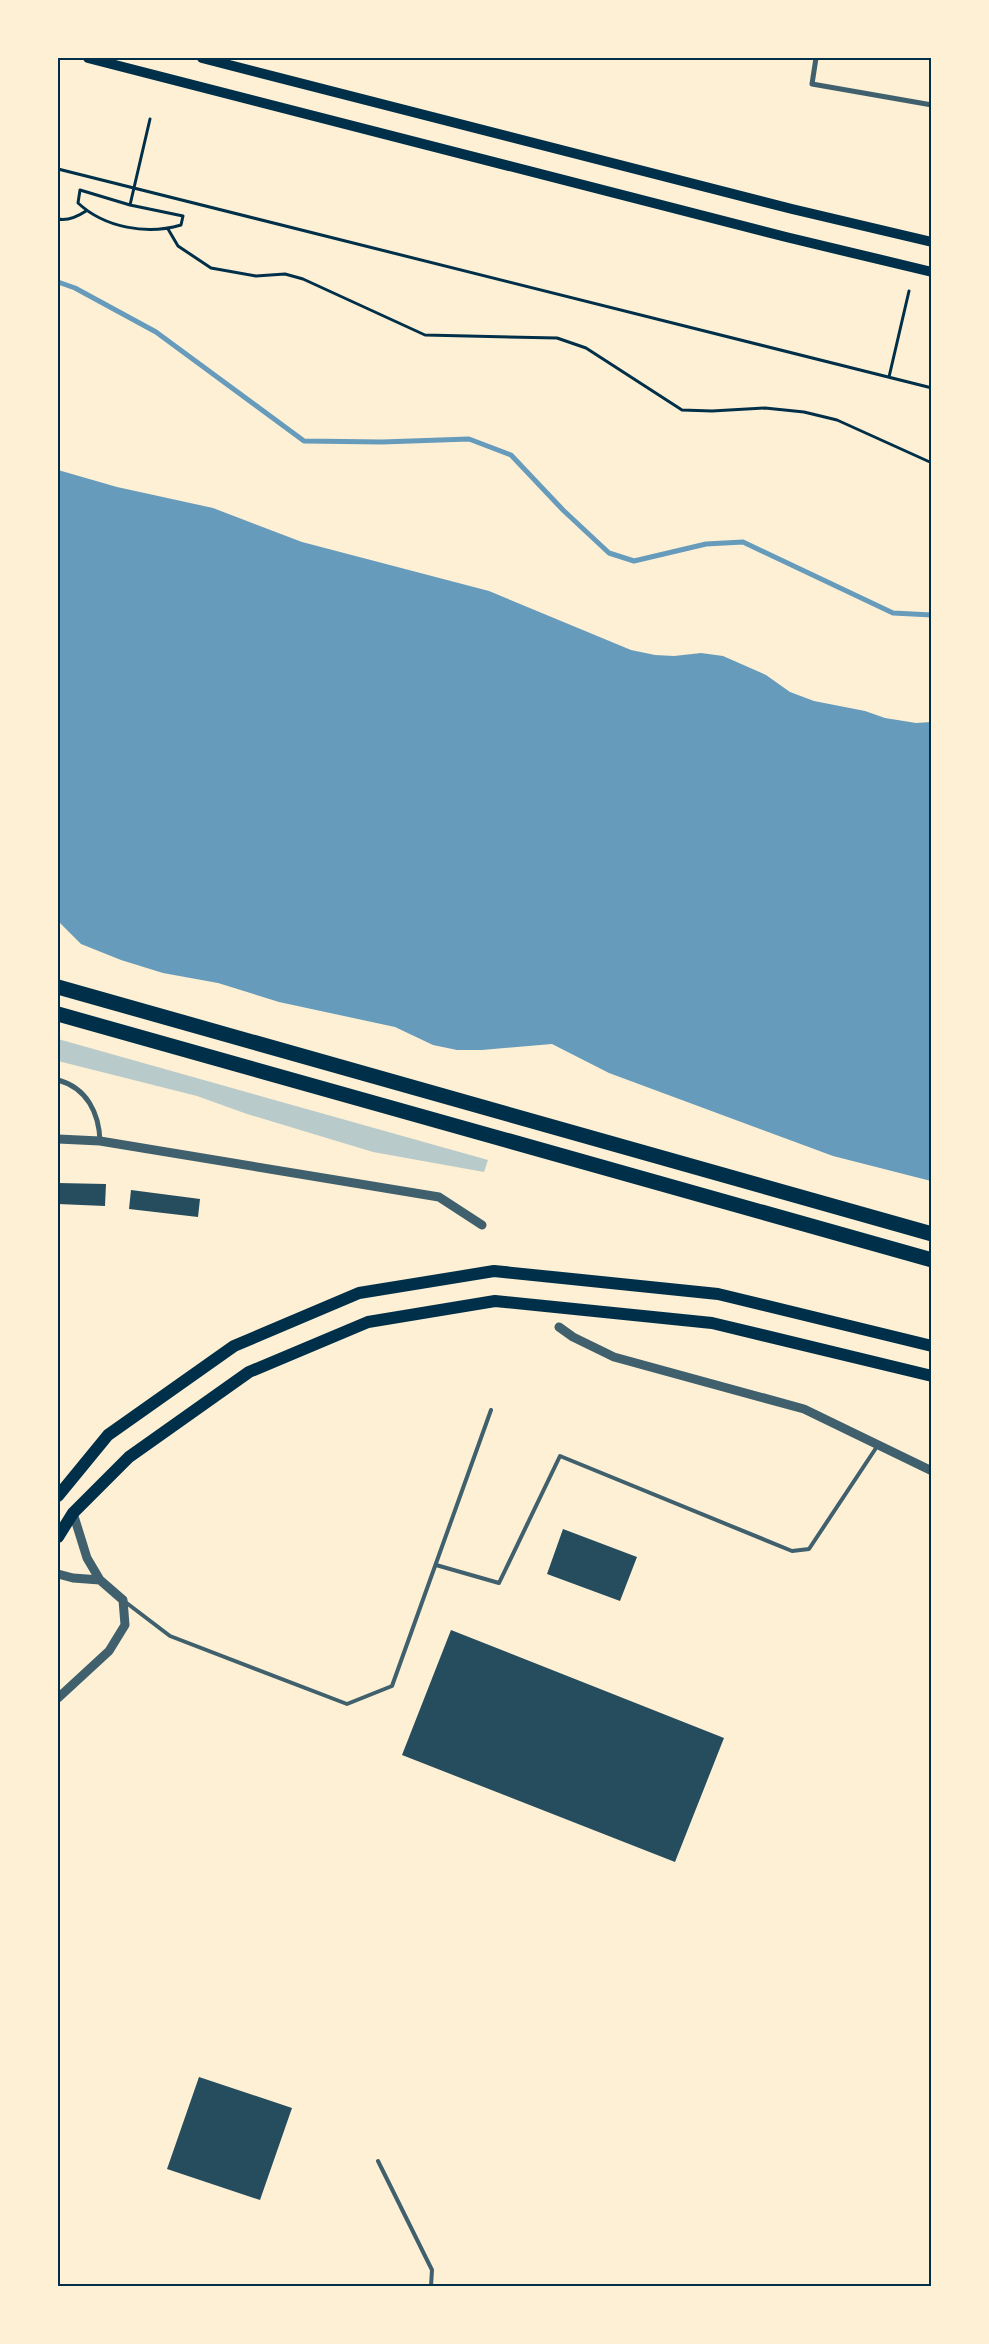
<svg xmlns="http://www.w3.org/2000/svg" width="989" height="2344" viewBox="0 0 989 2344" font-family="'Playfair Display',serif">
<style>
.green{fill:#b9caca}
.water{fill:#669bbc}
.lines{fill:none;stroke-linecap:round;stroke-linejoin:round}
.stream{stroke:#669bbc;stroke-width:5}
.building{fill:#264d5e}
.path{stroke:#003049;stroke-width:3}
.service{stroke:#3f606c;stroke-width:4}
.minor{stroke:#3f606c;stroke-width:5}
.tertiary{stroke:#3f606c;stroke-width:9}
.secondary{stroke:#003049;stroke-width:10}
.primary{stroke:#003049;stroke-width:12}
.motorway{stroke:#003049;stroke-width:15}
.neatline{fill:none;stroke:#003049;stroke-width:2}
</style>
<rect width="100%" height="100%" fill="#fdf0d5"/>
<path class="green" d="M58,1039l430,121 -4,12 -111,-20 -126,-38 -50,-18 -139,-35z"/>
<path class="water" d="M58,470l59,17 96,21 89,34 187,49 142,59 24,5 19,1 27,-3 22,3 43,19 24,17 24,9 51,10 20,7 31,5 15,-1v459l-98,-25 -224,-83 -57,-29 -70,6h-25l-24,-5 -38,-18 -116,-25 -61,-19 -55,-10 -42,-13 -40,-16 -23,-23z"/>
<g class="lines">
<path class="stream" d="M58,282l17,6 81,44 148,109 78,1 87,-3 42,16 52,55 46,43 25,8 72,-17 37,-2 150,71 39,2"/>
</g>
<path class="building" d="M58,1183l48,1 -1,22 -47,-2z
M131,1190l69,9 -2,18 -69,-8z
M563,1529l74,28 -17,44 -73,-27z
M451,1630l273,108 -49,124 -273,-107z
M199,2077l93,31 -32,92 -93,-31z"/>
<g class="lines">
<path class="path" d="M58,169l874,219
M80,190l50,15 53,11 -2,9c-34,10 -76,3 -103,-22z
M130,205l20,-86
M58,219c10,2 19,-2 28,-8
M168,229l10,17 33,22 45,8 29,-2 18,5 122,56 132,3 29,10 96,62 30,1 53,-3 39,4 33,8 95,43
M889,377l20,-86"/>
<path class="service" d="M436,1565l63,18 61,-127 232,95 17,-2 69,-104
M124,1601l46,35 177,68 45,-18 99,-276
M378,2161l54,109 -1,16"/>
<path class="minor" d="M816,58l-4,26 120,21
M58,1080c29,8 41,33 42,61"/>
<path class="tertiary" d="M58,1139l42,2 339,56 43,28
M559,1327l14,10 41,20 190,52 128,62
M58,1574l15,4 27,2 -13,-22 -14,-45
M58,1698l51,-47 16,-26 -2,-25 -23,-20"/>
<path class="secondary" d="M88,58l698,179 146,35
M202,58l590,151 140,33"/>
<path class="primary" d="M58,1496l50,-61 126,-89 125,-53 135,-22 224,23 214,52
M58,1537l15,-24 56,-56 120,-85 119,-50 127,-21 217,22 220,53"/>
<path class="motorway" d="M58,987l874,247
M58,1014l874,246"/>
</g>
<rect width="989" height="2344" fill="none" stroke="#fdf0d5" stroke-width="118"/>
<rect x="59" y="59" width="871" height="2226" class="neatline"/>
</svg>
